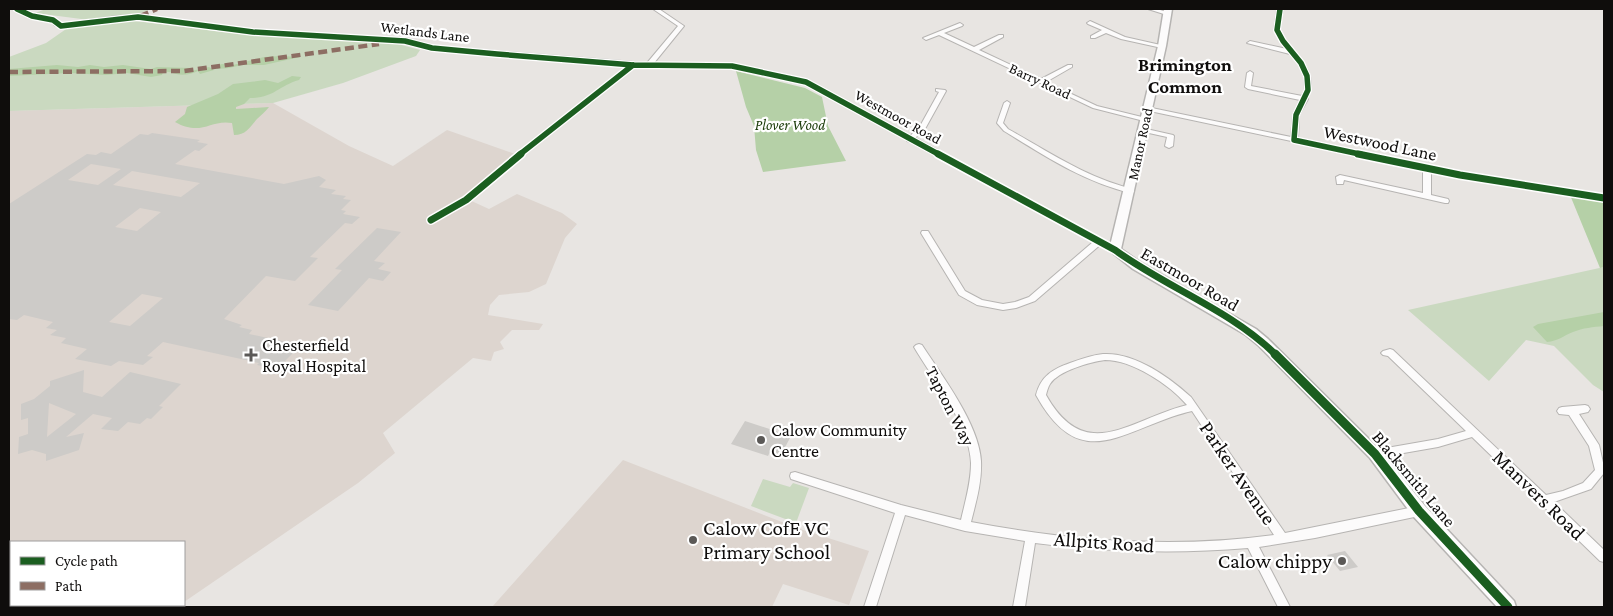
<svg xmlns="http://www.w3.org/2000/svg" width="1613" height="616" viewBox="0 0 1613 616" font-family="'Crimson Pro',serif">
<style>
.built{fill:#ddd5cf}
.green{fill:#cad9c0}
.forest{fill:#b5d0a7}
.building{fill:#cdcbc8;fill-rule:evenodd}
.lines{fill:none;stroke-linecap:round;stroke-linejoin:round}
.street-casing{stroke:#b6b4b2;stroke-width:2}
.secondary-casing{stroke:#b6b4b2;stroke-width:3}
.street{fill:#fcfbfb;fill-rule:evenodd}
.secondary{fill:#fcfbfb;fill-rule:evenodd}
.quiet{stroke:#8d6e63;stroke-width:4.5;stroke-dasharray:9 4.5;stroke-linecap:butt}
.cycleway-far2-casing{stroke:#fff;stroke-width:8}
.cycleway-far1-casing{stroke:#fff;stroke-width:10}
.cycleway-casing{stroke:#fff;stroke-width:12}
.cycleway-far2{stroke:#1b5e20;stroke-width:5.5}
.cycleway-far1{stroke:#1b5e20;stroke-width:7}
.cycleway{stroke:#1b5e20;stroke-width:9}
.poi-dot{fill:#5b5957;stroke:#fff;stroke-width:2}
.labels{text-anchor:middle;stroke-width:4.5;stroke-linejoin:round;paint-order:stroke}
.far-street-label{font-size:15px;fill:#0f0d0c;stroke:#fff}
.far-park-label{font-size:15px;font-style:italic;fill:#1a3b09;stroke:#fff}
.street-label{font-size:18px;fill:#0f0d0c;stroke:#fff}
.poi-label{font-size:18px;fill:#0f0d0c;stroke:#fff;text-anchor:start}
.far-district-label{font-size:19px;font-weight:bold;fill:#0f0d0c;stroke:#fff}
.near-street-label{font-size:21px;fill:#0f0d0c;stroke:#fff}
.near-poi-label{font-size:21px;fill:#0f0d0c;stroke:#fff;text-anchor:start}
</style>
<rect width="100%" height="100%" fill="#e8e5e2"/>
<path class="built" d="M273,103l76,43 44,20 54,-36 74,26 -56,42 24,11 28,-15 45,19 15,11 -12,14 -19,46 -17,8 -30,3 -9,10 -2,10 55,9 -4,6h-27l-12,12 4,7 -10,3 -3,9 -18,-3 -90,75 12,20 -37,30 -174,119v-60h-173v63h168l-4,2h-166v-496z
M623,460l177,69 69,22 -20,54 -66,-21 -11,23h-280z"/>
<path class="green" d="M46,9h105l-15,6h-12l-35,5 -54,-7z
M127,20l121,15 150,9 22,6 -4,6 -73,27 -70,20 -264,8v-54l37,-14 23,-16z
M1604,267v125l-11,-7 -39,-39 -28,-6 -37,41 -81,-71z
M763,479l27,8 3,-4 16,5 -13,35 -45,-17z"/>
<path class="forest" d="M281,56l19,1 -36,8h-22l-13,3 -12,1 -3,-3 8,-2 11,1 31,-8z
M57,65l21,2 12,-2 14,2 19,-2 28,4 6,-2 34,1v3l18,-4 5,3 -14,4 -2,-3c-6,3 -15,5 -22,3 -5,-1 -6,-3 -13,-2l-1,3 -11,2 -24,-4 -21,2 -37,-2 -60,3v-7z
M736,71l69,17 17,9 6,29 18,35 -83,11 -7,-22 -2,-24 -8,-19z
M292,76l9,1 -2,3c-21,6 -25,18 -49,18l-6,6 -8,3v2l33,-2c-4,5 -8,8 -12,12 -7,8 -11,16 -23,16l-2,-12c-22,-4 -30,14 -57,-1l10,-8 2,-7 31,-13 15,-10 32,-4 13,3z
M1570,195l34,4v68l-4,1z
M1604,312v14c-11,1 -21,2 -31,6 -10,4 -15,9 -26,10l-14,-15 5,-3z"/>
<path class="building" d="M152,133l48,7 -3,2 11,2 -9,7 -4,-1 -20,14 109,20 35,-8 7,4 -7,7 17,3 -5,4 15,2 -3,3 8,1 -10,10 5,1 -3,3 17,3 -8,7 -7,-1 -35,34 8,1 -23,23 -29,-5 -42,43 18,6 -3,2 13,3 -3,4 52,11 -19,19 -6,-1 -5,5 -14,-3 2,-2 -96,-21 -16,14 6,1 -10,8 -24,-4 -8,5 -36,-7 12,-10 -26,-6 5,-5 -16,-3 7,-5 -11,-2 7,-6 -29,-7 -7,5 -8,-1v-115l78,-50 9,1 5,-3 10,2 29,-20 8,1zM91,164l30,5 -23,16 -30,-5zM132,171l68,12 -19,14 -68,-12zM140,208l21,4 -24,19 -22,-4zM142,294l21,4 -33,28 -21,-4z
M377,228l24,4 -27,29 11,2 -7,6 13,3 -8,9 -14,-3 -31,33 -30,-6 34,-35 -7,-1z
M84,370l-1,22 19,5 28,-25 51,12 -22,22 4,1 -12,12 -4,-1 -7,6 -12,-2 -10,9 -17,-2 11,-11 -19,-4 -27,23 18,-4 -5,17 -33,11v-7l-14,-4 -14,4 1,-17 9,-3v-16l-7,2v-16l13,-5 16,-13v-5zM49,403l27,11 -29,23z
M745,421l46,15 -10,19 -11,-3 -2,4 -37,-12z
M1345,551l13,16 -18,4 -13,-16z"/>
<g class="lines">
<g class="street-casing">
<path id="street" d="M15,9h7l12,6 21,4 3,4 4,1 55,-8 21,-1 115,15 152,9 27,7 215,17 31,-37 -25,-17h6l25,17 -30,37 78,1 76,17 102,55 9,-8 20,-36 -3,-1v-2l9,1 1,1 -21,38 -10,9 204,112 -4,3 -15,-8 -65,56 -19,7 -13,2 -26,-5 -18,-10 -38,-62 1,-2h6l37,60 17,9 21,4 12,-2 14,-5 64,-55 -182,-100 -4,-1 -1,-2 -102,-56 -72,-15 -99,-1 -136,-11 -65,-6 -27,-7 -152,-9 -115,-15 -21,1 -56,8 -7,-3 -3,-4 -21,-4z
M1148,9h9l13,4 -3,2z
M1277,9h6c-1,6 -3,14 -3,20 0,5 6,12 10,17 13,15 28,31 17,52l1,1 -9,16 -1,24 165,34v4h-3l-29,-6v24l17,4 1,2 -1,2h-3l-101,-23 -1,4h-6l-1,-7 4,-2 83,18v-24l-278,-59 -1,-1 3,-2 144,30 2,-22 7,-15 -52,-11 -3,-2 2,-14 3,-2 3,2 -2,13 51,10 3,-6 -1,-14 -6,-13 -8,-9 -43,-11 3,-2 37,8 -13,-19z
M1090,21l35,16 40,9 -3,2 -41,-9 -15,-6 -11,5h-4v-2l11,-6 -14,-6 -1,-1z
M960,23l3,2 -1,1 -18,7 30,14 25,-12h4v2l-24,13 62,29 27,-14h4v2l-26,15 51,24 49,12 1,1 -3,2 -51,-13 -154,-73 -13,5 -3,-2z
M1007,101l3,2 -7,20 5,6c41,23 79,49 125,60l1,2 -1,2h-3c-48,-12 -85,-37 -126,-62l-7,-8 7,-20z
M1142,128l31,7 1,1 -1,10 -4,2 -4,-2 2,-9 -27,-6 -1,-1z
M919,344l3,1c20,31 57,79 59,116 1,21 -5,41 -10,61 99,19 202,27 303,13l-82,-124c-66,15 -110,68 -156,-16 5,-19 17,-26 34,-32 11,-4 22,-8 33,-9 31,-2 66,23 88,43l94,136 134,-27 4,2 1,3 -1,3 -4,2 -104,22 -56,9 31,60h-12l-30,-59c-71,6 -142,4 -213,-5l-10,64h-12l12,-66 -60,-10 -60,-16 -29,92h-12l31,-94 -104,-34 -1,-3 1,-3 4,-1 106,33 60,15c4,-18 10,-37 10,-57 -1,-37 -38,-84 -57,-116l2,-2zM1105,360c27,0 64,24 82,45 -57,14 -101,61 -141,-10 1,-4 2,-8 4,-11 8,-13 40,-22 55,-24z
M1390,349l3,1 153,145 17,-4 20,-8 12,-13 -6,-24 -20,-31 -10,-1 -2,-3 2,-3 3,-1 23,-2 3,1 2,3 -2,3 -9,2 20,31 5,22v6l-13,16 -37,13 50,48v12l-4,-1 -128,-124 -34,10 -63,11 -4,-1 -1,-3 1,-3 4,-1 63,-11 28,-8 -78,-75 -5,-1 -2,-2 2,-2z"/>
</g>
<g class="secondary-casing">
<path id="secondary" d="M1164,9h8l-6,37 -45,203 20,14 115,66 12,10 112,111 45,56 89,95 2,6h-19l-84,-91 -43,-58 -112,-113 -12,-10 -113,-66 -24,-19 49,-204z"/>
</g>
<use href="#street" class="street"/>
<use href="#secondary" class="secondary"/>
<path class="quiet" d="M140,16l17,-7
M9,72l175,-1 195,-27"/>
<g class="cycleway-far2-casing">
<path id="cycleway-far2" d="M17,9l15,7 21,4 8,6 77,-9 115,15 152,9 27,7 65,6 136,11 99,1 74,16 134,73
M1280,9l-3,21 6,11 18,22 6,13 1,14 -12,25 -2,25 70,15
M519,155l114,-90"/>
</g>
<g class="cycleway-far1-casing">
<path id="cycleway-far1" d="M938,154l177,96c52,38 116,60 161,105
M1358,154l102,21 144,23
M431,220l35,-20 55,-46"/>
</g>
<g class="cycleway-casing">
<path id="cycleway" d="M1275,354l100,100 44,57 89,96"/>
</g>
<use href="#cycleway-far2" class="cycleway-far2"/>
<use href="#cycleway-far1" class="cycleway-far1"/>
<use href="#cycleway" class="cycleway"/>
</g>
<g class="poi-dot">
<path d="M248.5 347.5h5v5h5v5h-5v5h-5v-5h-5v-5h5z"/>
<circle cx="761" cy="440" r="5"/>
<circle cx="693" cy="540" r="5"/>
<circle cx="1342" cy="561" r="5"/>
</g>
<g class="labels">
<g class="far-street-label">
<text transform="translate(425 32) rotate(7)" y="5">Wetlands Lane</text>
<text transform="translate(1040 81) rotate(25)" y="5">Barry Road</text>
<text transform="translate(898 117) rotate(29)" y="5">Westmoor Road</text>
<text transform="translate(1140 144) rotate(-78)" y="5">Manor Road</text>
</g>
<g class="far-park-label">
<text x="790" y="130">Plover Wood</text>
</g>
<g class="street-label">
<text transform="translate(1380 143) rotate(12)" y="6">Westwood Lane</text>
<text transform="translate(1190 279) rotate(30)" y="6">Eastmoor Road</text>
<text transform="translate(950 406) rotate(63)" y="6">Tapton Way</text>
<text transform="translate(1414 479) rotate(50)" y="6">Blacksmith Lane</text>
</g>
<g class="poi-label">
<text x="262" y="351">Chesterfield<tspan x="262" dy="21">Royal Hospital</tspan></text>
<text x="771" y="436">Calow Community<tspan x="771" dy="21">Centre</tspan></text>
</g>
<g class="far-district-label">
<text x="1185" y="71">Brimington<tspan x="1185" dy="22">Common</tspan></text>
</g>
<g class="near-street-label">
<text transform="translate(1238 473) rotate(56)" y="7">Parker Avenue</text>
<text transform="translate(1539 495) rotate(44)" y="7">Manvers Road</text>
<text transform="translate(1104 542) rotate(4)" y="7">Allpits Road</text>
</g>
<g class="near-poi-label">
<text x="703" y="535">Calow CofE VC<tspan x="703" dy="24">Primary School</tspan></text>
<text x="1332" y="568" text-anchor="end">Calow chippy</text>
</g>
</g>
<rect width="1613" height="616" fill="none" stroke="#0f0d0c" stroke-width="20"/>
<rect x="10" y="541" width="175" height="65" fill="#ffffff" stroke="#9f9e9e"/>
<rect x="20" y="557" width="25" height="8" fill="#1b5e20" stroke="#9f9e9e"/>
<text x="55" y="566" font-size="15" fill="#0f0d0c">Cycle path</text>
<rect x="20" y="582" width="25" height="8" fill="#8d6e63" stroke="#9f9e9e"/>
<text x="55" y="591" font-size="15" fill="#0f0d0c">Path</text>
</svg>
